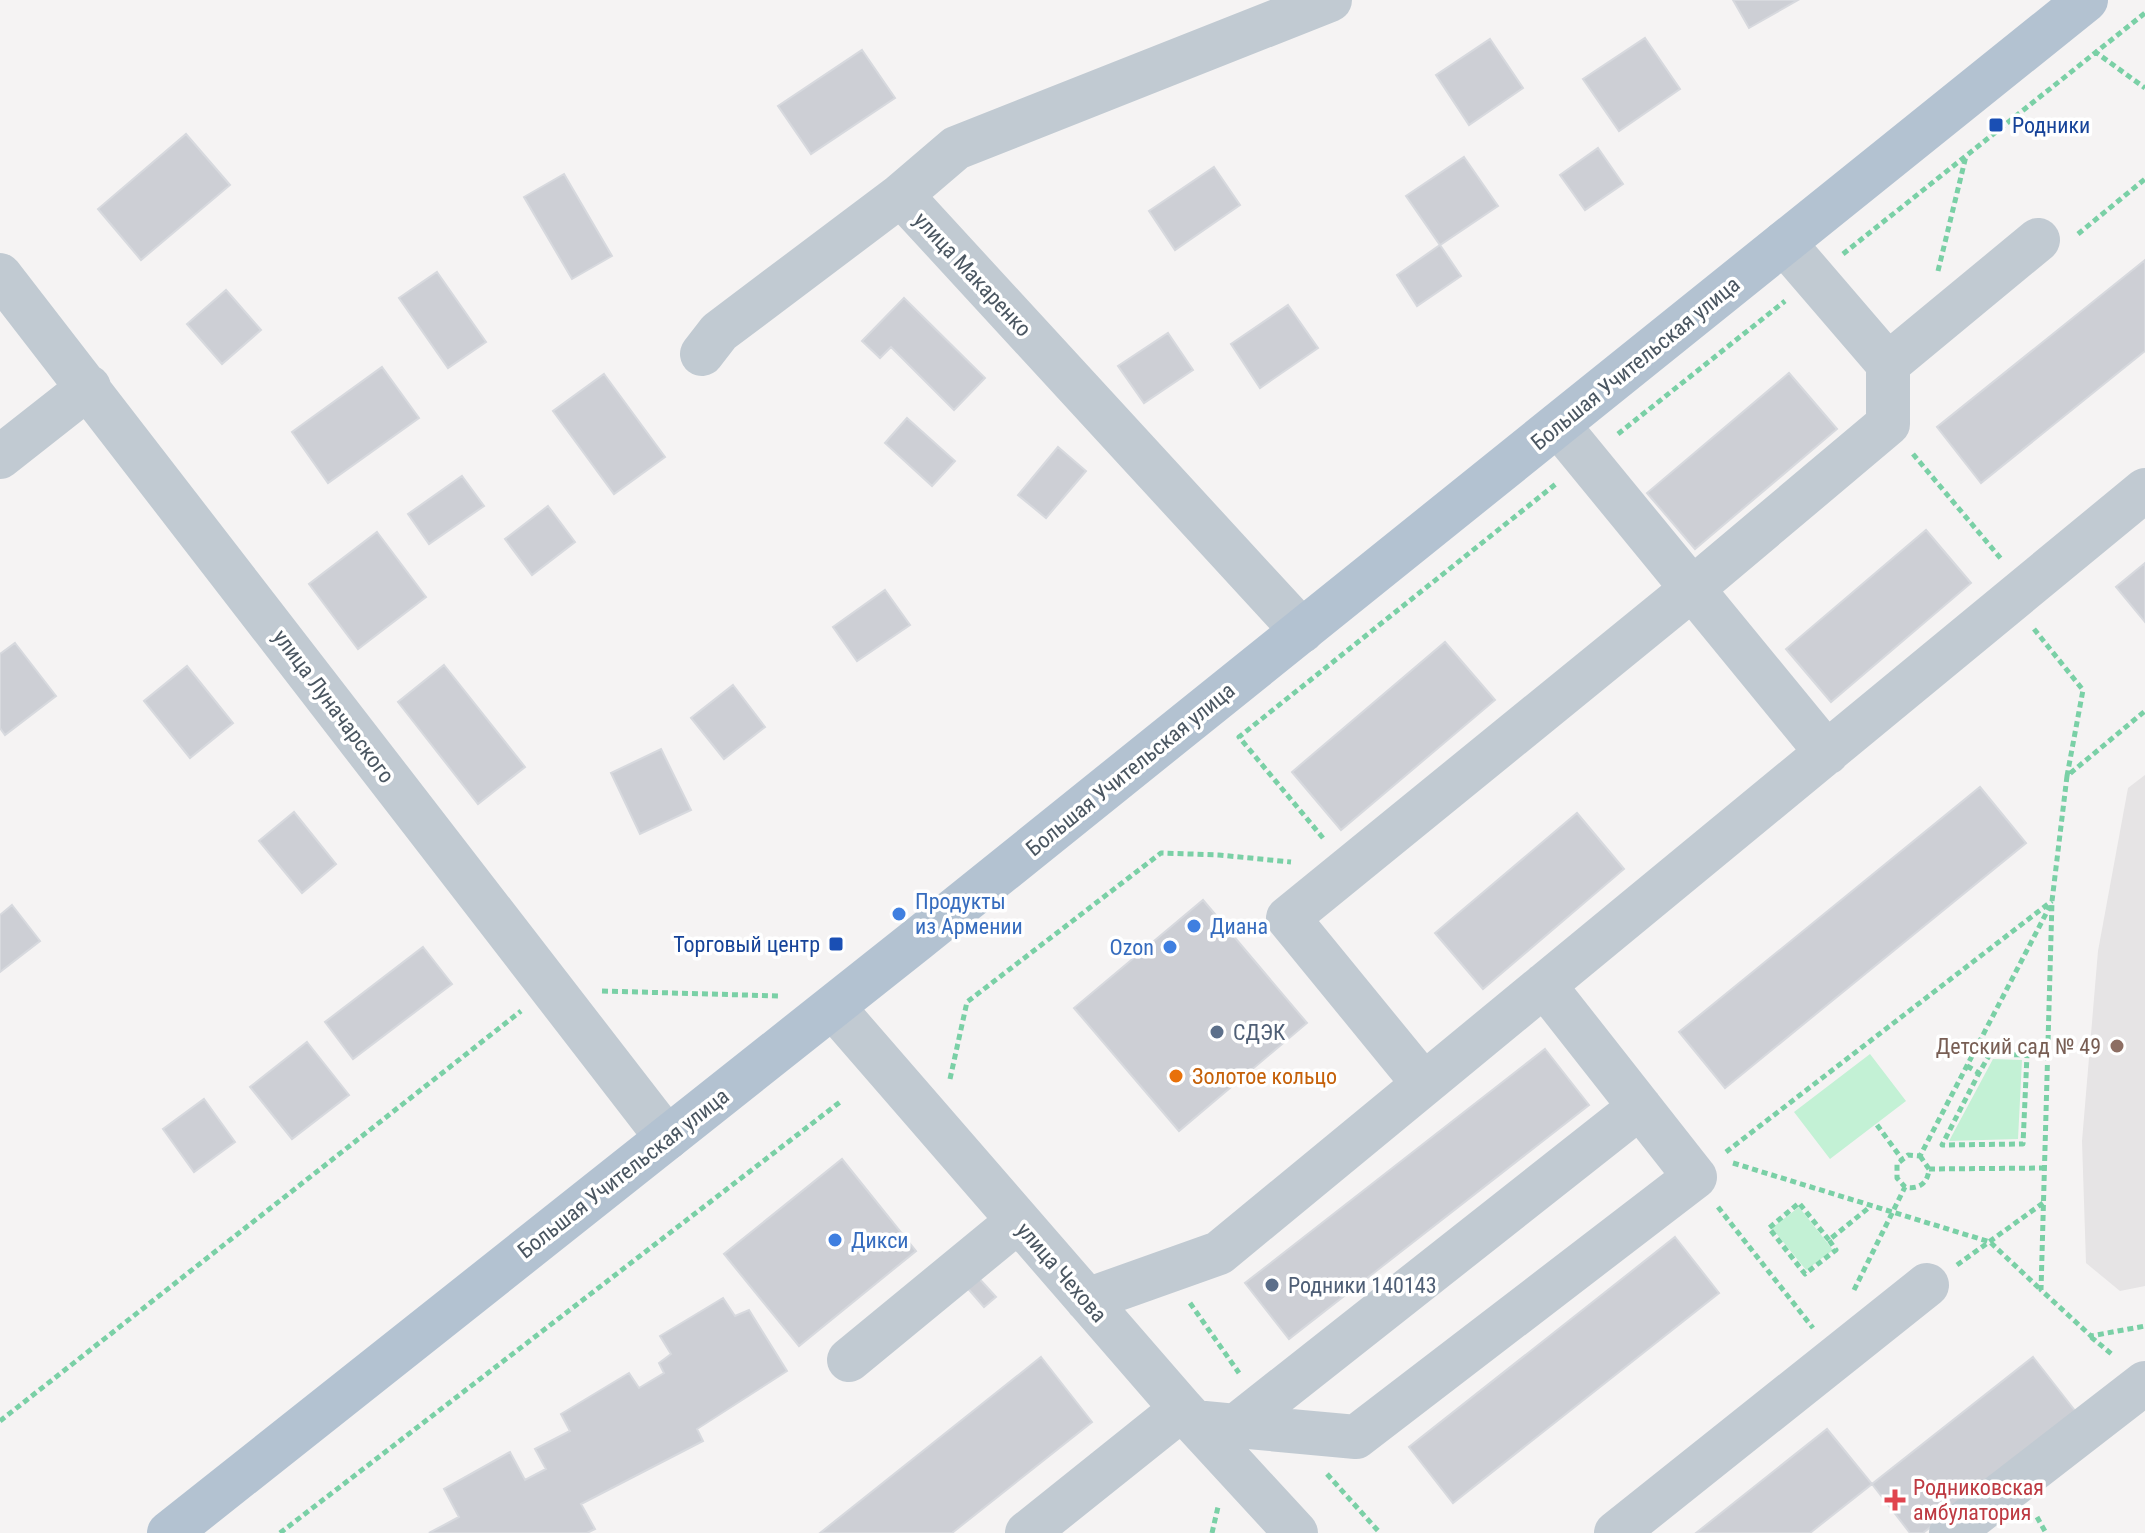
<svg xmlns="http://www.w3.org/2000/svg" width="2145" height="1533" viewBox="0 0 2145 1533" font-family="'Roboto Condensed',sans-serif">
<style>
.education{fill:#e6e4e5}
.green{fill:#c3f1d5}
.building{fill:#cdcfd5;stroke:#d7d9de;stroke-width:2}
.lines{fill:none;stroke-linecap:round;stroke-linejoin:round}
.path{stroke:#7ad0a6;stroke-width:5;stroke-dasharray:6 4;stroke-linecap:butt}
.minor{stroke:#c1cad2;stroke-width:44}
.major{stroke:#b3c2d1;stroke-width:44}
.transit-dot{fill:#1a4fb4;stroke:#fff;stroke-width:3}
.shop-dot{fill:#3f7fe0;stroke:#fff;stroke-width:3}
.service-dot{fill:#5c6f8a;stroke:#fff;stroke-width:3}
.education-dot{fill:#8d6e63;stroke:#fff;stroke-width:3}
.food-dot{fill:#e8710a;stroke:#fff;stroke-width:3}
.health-dot{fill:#e0444e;stroke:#fff;stroke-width:3}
.labels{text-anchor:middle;stroke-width:7;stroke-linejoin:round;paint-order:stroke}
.transit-label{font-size:22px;fill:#164399;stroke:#fff;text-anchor:start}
.street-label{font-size:22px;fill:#4a5661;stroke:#fff}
.shop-label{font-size:22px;fill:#366cbe;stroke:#fff;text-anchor:start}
.service-label{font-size:22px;fill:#4e5e75;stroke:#fff;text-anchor:start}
.education-label{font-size:22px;fill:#785e54;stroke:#fff;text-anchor:end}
.food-label{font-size:22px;fill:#c56008;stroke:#fff;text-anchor:start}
.health-label{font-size:22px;fill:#be3a42;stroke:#fff;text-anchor:start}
</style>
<rect width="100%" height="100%" fill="#f5f3f3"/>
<path class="education" d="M2145,775v511l-25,5 -34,-28 -4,-122 16,-190 30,-163z"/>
<path class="green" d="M1870,1054l36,47 -76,58 -36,-47z
M1993,1059l29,1 -4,79 -69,2z
M1799,1207l34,43 -27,20 -34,-42z"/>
<path class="building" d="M1733,0h65l-49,28z
M1645,38l35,51 -61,42 -36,-52z
M1490,39l33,49 -54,37 -33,-50z
M862,50l33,48 -84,56 -33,-48z
M186,134l44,51 -89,75 -43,-51z
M1598,148l25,36 -38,26 -25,-35z
M1464,157l34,49 -58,39 -34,-49z
M1214,167l26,38 -65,45 -26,-39z
M564,174l48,82 -40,23 -48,-82z
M1440,245l21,31 -44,30 -20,-31z
M2145,260v91l-164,132 -44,-56z
M437,272l49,70 -38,26 -49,-70z
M226,290l35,40 -39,34 -35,-40z
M904,298l81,80 -31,32 -63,-63 -11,11 -18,-17z
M1288,305l30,43 -58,40 -29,-44z
M1168,333l25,37 -49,33 -26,-37z
M382,367l37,51 -91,65 -36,-51z
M1789,373l48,56 -142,120 -48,-56z
M604,374l61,83 -51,37 -61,-83z
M907,418l48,43 -23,25 -47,-43z
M1058,447l28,24 -40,47 -28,-23z
M462,476l22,30 -55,38 -21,-30z
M548,506l27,36 -43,33 -27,-36z
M1926,530l45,53 -140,119 -45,-53z
M377,532l49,65 -68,52 -49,-65z
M2145,563v59l-29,-35z
M885,590l25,35 -53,36 -24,-34z
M1445,642l50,58 -154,130 -49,-58z
M15,643l41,53 -51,39 -5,-7v-74z
M444,665l81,102 -47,37 -80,-102z
M187,666l46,57 -43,35 -46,-57z
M733,685l32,42 -41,32 -33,-41z
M661,749l30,61 -51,24 -29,-61z
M1980,787l46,56 -301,245 -46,-56z
M294,812l42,52 -34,29 -43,-52z
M1577,813l47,56 -141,120 -48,-56z
M1203,900l104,123 -128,108 -105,-123z
M12,905l28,36 -40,31v-57z
M423,947l29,37 -99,75 -28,-37z
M307,1042l42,53 -57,44 -42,-52z
M1545,1049l44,56 -300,234 -44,-56z
M204,1099l31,43 -41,30 -31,-43z
M842,1159l74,92 -117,95 -75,-92z
M1675,1237l44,56 -266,210 -44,-56z
M975,1274l21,23 -12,10 -20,-23z
M723,1298l12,18 14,-6 38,61 -90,58 6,12 -122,63 14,25 -8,4h-158l30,-16 -15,-28 66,-37 15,28 21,-11 -11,-20 35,-18 -9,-17 68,-41 10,15 25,-15 -5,-10 12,-9 -11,-18z
M1041,1357l51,65 -140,111h-132z
M2033,1357l43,55 -153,121h-13l-38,-49z
M1827,1429l45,55 -62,49h-114z"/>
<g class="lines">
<path class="path" d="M2094,51l51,37
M2078,234l67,-55
M1843,254l302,-241
M1938,271l28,-115
M1618,434l167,-133
M1913,454l89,106
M2034,629l49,61 -16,86 78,-65
M2067,776l-15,125 -11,389 50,46 54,-10
M1323,838l-84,-101 318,-254
M602,991l178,5
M1967,1066l12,7 11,-19 37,1 -4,89 -81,1 37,-72
M950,1079l17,-77 194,-149 58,2 72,7
M1877,1125l25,34
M1726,1152l326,-251
M1920,1156l9,13c-1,14 -10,21 -24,18l-8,-9v-14l11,-9 12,1 130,-250
M1733,1163l257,79 50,47
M1929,1169l115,-1
M1718,1207l95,121
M1829,1240l-30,-37 -30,25 36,46 31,-24 -7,-10 42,-34
M1957,1265l86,-62
M1854,1290l51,-103
M1190,1303l49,70
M2091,1337l23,19
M0,1421l521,-410
M1327,1474l53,59
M2037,1517l9,16
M280,1533l560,-431
M1212,1533l6,-26"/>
<path class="minor" d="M0,275l667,863
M702,354l17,-22 182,-137
M1888,364l150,-124
M1558,425l269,328
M0,457l89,-70
M1302,631l-401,-436 55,-47 374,-148
M833,1007l349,402 114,124
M1423,1083l-135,-165 404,-329 196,-165v-60l-104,-121
M1087,1300l132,-47 926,-763
M849,1360l169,-139
M1194,1422l162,15 339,-260 -151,-192
M1237,1425l403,-318
M1027,1533l155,-124
M1616,1533l311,-248
M1951,1533l194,-150"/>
<path class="major" d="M169,1533l749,-594 1168,-939"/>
</g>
<g class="transit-dot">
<rect x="1988" y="117" width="16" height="16" rx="4"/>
<rect x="828" y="936" width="16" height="16" rx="4"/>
</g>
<g class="shop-dot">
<circle cx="899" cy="914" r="8"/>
<circle cx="1194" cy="926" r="8"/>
<circle cx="1170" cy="947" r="8"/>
<circle cx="835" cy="1240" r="8"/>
</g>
<g class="service-dot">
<circle cx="1217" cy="1032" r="8"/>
<circle cx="1272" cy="1285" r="8"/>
</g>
<circle class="education-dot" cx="2117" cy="1046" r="8"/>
<circle class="food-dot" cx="1176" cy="1076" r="8"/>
<path class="health-dot" d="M1891 1488h8v8h8v8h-8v8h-8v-8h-8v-8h8z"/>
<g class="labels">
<g class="transit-label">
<text x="2012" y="133">Родники</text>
<text x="820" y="952" text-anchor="end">Торговый центр</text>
</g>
<g class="street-label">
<text transform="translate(973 274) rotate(47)" y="8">улица Макаренко</text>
<text transform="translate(1635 363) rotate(-39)" y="8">Большая Учительская улица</text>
<text transform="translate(334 706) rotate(53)" y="8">улица Луначарского</text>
<text transform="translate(1130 769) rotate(-39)" y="8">Большая Учительская улица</text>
<text transform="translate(623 1173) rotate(-38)" y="8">Большая Учительская улица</text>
<text transform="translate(1062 1272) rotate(49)" y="8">улица Чехова</text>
</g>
<g class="shop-label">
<text x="915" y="909">Продукты<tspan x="915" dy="25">из Армении</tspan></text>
<text x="1210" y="934">Диана</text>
<text x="1154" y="955" text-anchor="end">Ozon</text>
<text x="851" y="1248">Дикси</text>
</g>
<g class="service-label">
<text x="1233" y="1040">СДЭК</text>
<text x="1288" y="1293">Родники 140143</text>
</g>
<g class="education-label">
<text x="2101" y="1054">Детский сад № 49</text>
</g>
<g class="food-label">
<text x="1192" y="1084">Золотое кольцо</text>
</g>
<g class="health-label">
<text x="1913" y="1495">Родниковская<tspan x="1913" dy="25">амбулатория</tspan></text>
</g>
</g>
</svg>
